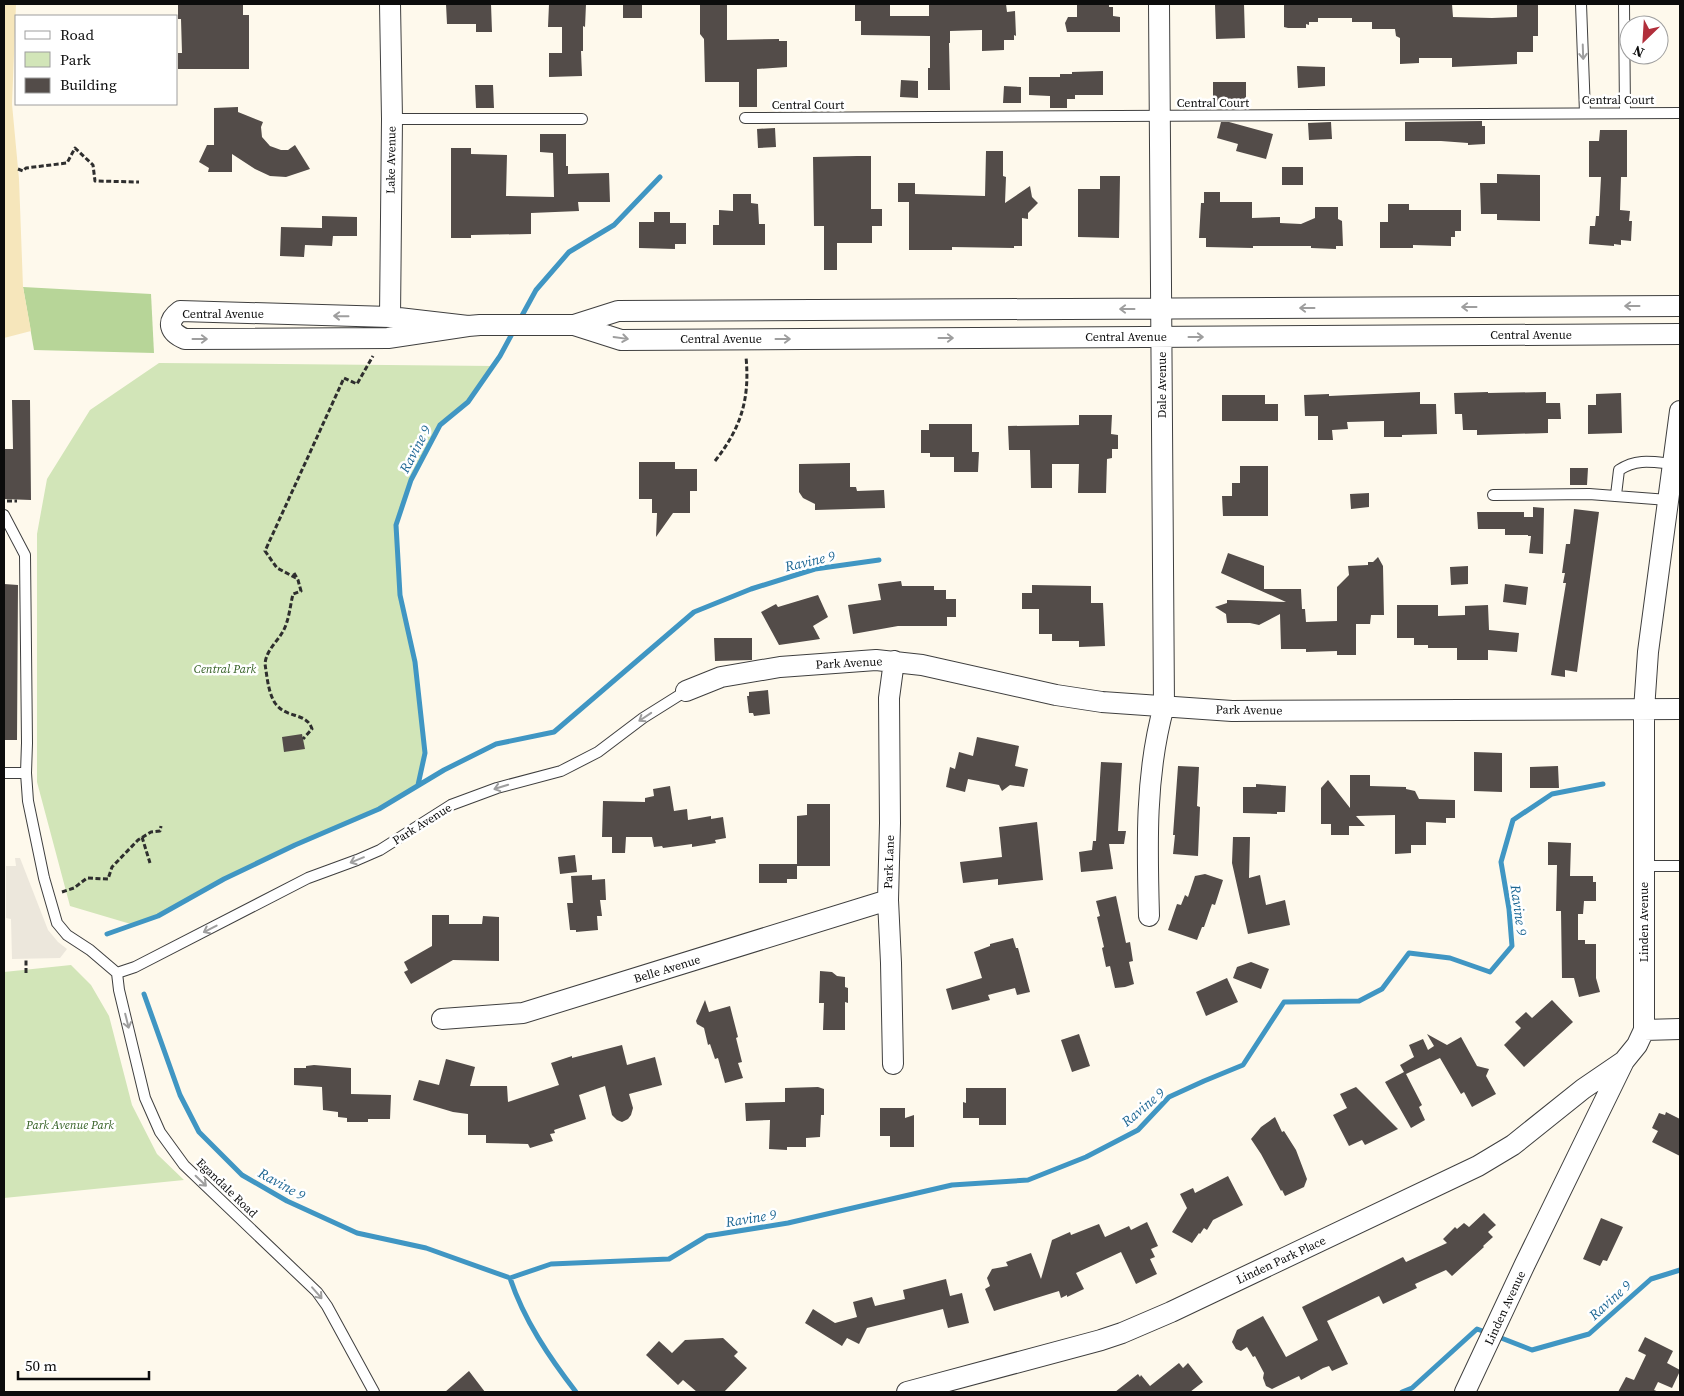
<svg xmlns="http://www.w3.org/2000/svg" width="1684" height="1396" viewBox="0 0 1684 1396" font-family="'Source Serif 4',serif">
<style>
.green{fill:#d2e5b8}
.forest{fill:#b7d598}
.sand{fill:#f6e6bb}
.plaza{fill:#ece7dc}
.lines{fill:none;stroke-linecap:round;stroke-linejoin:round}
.stream{stroke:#4096c3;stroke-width:5}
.building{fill:#534c49}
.lane-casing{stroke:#3f3f3f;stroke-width:12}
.street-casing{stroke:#3f3f3f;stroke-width:22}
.path{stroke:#2e2e2e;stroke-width:3;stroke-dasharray:5 2.5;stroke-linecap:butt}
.lane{stroke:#fff;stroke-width:10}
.street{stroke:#fff;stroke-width:20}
.oneway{stroke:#9e9e9e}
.labels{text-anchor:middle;stroke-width:5;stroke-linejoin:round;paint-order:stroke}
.street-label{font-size:12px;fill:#0c0c0c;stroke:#fff}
.park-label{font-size:12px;font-style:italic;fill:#315e21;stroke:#fff}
.water-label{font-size:14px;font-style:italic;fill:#1e6794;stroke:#fff}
</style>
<rect width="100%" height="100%" fill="#fef9ec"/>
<path class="green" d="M159,363l335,3 -26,36 -28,23 -29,55 -15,45 4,70 15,68 10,90 -7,32 -39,24 -84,36 -71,34 -66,37 -24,9 -64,-19 -33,-124v-248l10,-55 43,-69z
M71,965l20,20 18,31 23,89 25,49 27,26 -180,18v-226z"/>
<path class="forest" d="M23,287l128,7 3,59 -120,-3z"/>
<path class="sand" d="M4,4h12l-4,100 7,75 4,108 8,44 -27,7z"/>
<path class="plaza" d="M15,858h5l28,72 10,12 9,7 -7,9 -48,1 -1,-40 -5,-1v-52h10z"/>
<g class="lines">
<path class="stream" d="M519,321l17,-31 33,-38 45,-27 46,-48
M418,785l7,-32 -10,-91 -15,-67 -4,-70 15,-45 29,-55 28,-23 32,-46 14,-26
M107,934l51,-18 66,-37 71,-34 84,-36 65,-39 52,-26 58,-12 140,-120 57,-23 64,-20 64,-9
M144,994l36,101 19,37 43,43 45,26 70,32 69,15 84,30 41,-14 118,-5 38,-23 81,-13 164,-38 76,-5 58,-23 52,-27 31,-33 35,-16 39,-16 41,-63 75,-1 23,-12 27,-36 41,5 40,14 22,-26 -3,-37 -8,-47 12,-42 39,-26 51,-10
M510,1278c14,42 39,79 66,114
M1496,1336l36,14 57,-16 62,-55 29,-9
M1402,1392l10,-4 65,-59 11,4"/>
</g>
<path class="building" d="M182,4h61v11h6v54h-71v-16h4l-1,-34h-3v-14z
M446,4h45l1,28h-16v-8h-29z
M549,4h37l-1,23 -2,-1v25h-2l1,25 -33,1v-24h13v-26h-14z
M623,4h19v14h-19z
M700,4h27v36l52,-1v2h8v26l-30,2v38h-18v-25h-34l-1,-43 -4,-5z
M855,4h35v12h39v-12h77l1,8 8,-1 1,25 -2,-1v5h-10v10l-22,1v-21l-32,1v12h-1l1,47h-22v-22h2v-32l-69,-1v-14h-6z
M1077,4h32v3h4v9l7,1v15h-53l-2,-9 3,-6h9z
M1215,4h29l1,34 -29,1z
M1284,4h168l1,13 39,1 25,-1v-13h21v32h-5v16h-16v12l-65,3v-9h-33v5l-19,1v-26l-4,-2 -1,-7h-23v-7h-20v-4h-34v4h-9v3l-3,-1v4h-18l-4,-1z
M1297,66l28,1v19l-27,2z
M1103,71v24h-28v4h-8v9h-17v-12l-21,-1v-18h31v-3h12v-2z
M901,80l17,1v17l-18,-1z
M1213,82h33v21l-33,1z
M475,85h18l1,23h-18z
M1004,86l17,1v16h-18z
M238,107v5l25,10 -2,5 1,10 8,9 11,4h7l7,-5 15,24 -24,8 -16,-1 -15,-7 -23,-15v18h-24l1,-4 -10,-6 8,-17h7v-37z
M1482,121v5h3v18l-17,1v-2l-27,-2h-36v-19z
M1221,122h8l44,12 -7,25 -30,-8 2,-7 -21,-6z
M1331,122l1,17 -23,1 -1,-17z
M775,128l1,19 -18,1 -1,-19z
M1600,130h27v47h-6l-1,33 10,1 -1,10h3l-1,20 -10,-1v5l-7,-1v2l-25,-2 1,-18h5l1,-10h3l2,-39h-12v-36h10z
M540,134h26v32h2v8l41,-1 1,29h-32l1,9 -48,2v21l-60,1v3h-20v-90h20v6l36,1 -1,41 48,1 -1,-44 -13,-1z
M986,151h17v25l3,1 -1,26 25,-17 2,11 6,6 -10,10v6l-6,-1v28h-8v2l-62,-1v3h-43v-48h-11v-19h17v11l70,2z
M857,156h14v53h11v17h-10v17h-35v27h-13v-44h-10l-1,-69z
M1282,167h21v18h-21z
M1497,174l43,1v46l-43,-1v-6h-16l-1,-31h17z
M1100,176h20l-1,62 -41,-1v-48h22z
M1204,192h16v10h32v16l28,-1v6l21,1 14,-6v-11h23v12l4,2 1,25h-7v3l-25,-1v-2h-58v2l-47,-1v-9h-7l2,-35h3z
M733,194h18v9l7,1 1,20h6v21h-52v-20h6v-15l14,1z
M1388,204h21v6h52v21h-6v6h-4v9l-38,-1v3h-33v-26h8z
M654,212h16v11h16v21h-11v5l-36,-1v-26h15z
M322,216l35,1v19h-24l-1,10 -27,-1 -1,12 -24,-1 1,-29 41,1z
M1420,392v12h16l1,30 -35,1v2h-18v-16l-37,1 1,7 -16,1 1,10h-15v-24h-13l-1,-21 25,-1v2z
M1488,392v1l58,-1v11h14l1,16h-13v14l-71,2v-5h-14l-1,-16h-7l-1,-21z
M1621,393l1,40 -34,1v-29h8v-11z
M1222,395h43v9h13v17h-56z
M12,400h18l1,100 -27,-1v-50h9z
M1079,415h33l-1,19 7,1v14h-6v9l-5,1 -1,34h-28l1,-29h-27v24h-21l-1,-38h-21l-1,-24 71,-1z
M929,424h43v28h7l-1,20h-24v-15h-24v-4h-9v-23h8z
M639,462h36v7h22v22h-7v22h-17l-17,24 1,-24h-5v-14h-13z
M850,463v24h6l1,4 27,-1 1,18 -70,2v-6l-12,-6 -4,-6v-28z
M1240,466h28v50h-45l-1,-20h10v-13h8z
M1570,468h18l-1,17h-17z
M1369,493v14l-18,2 -1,-15z
M1533,507l11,1 -1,46 -14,-1 2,-17h-3v-1h-23v-6h-27l-1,-17h47v5h9z
M1574,509l25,3 -22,160 -12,-2v7l-14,-2 15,-92h-3l2,-10h-3l4,-29h4z
M1228,553l36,13v23h37l1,20h3l1,13 31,-1v-34l12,-12 -1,-9 20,-1v-3h5l5,-5 5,9 1,49h-13l-1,9h-14v31h-19v-4l-31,1v-3h-25l-1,-35 -21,11 -9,-2h-23l-1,-9 -11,-7 12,-4v-3l59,2 -65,-29z
M1468,566v18l-17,1 -1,-18z
M901,581l1,5h32v4h12v9h10v18h-9v9h-49l-45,8 -5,-29 33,-5 -3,-16z
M4,584l14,1 -1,155h-13z
M1505,584l23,3 -2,18 -23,-3z
M1032,585l59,1v17h12l2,43 -26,1v-6h-27v-7h-13v-25h-17v-16h10z
M818,595l10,22 -15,9 7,13 -41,6 -18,-33 15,-8 2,3z
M1397,605h41v11l27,-1v-9l23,-1 1,25 30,3 -2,19 -29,-2v10h-31v-12h-29v-3h-14v-7h-17z
M714,638h38v22l-37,1z
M768,690l2,24 -16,2 -1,-3h-4l-2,-17h2v-4z
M302,734l3,15 -21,3 -2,-15z
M977,737l42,9 -4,20 13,3 -4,18 -14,-2 -8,6 -3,-6 -31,-6 -3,13 -19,-5 4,-20 5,2 4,-17 14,4z
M1474,752l28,1v39l-28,-1z
M1101,762l21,1 -4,68h8l-2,13h-15l4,25 -32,3 -2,-20 13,-2 1,-9h3z
M1178,766l21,1 -2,39 3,1 -2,49 -25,-2 2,-19h-2z
M1558,766l1,22h-29v-21z
M1350,775h20v11l36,1v2l9,2 4,8 36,1v18h-9v5l-20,-1v23h-15v8l-16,1v-39l-39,1 9,10h-16v9h-18v-11h-10v-36l7,-8 22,28z
M1256,784l30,2 -1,26h-8v2l-34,-1v-26h13z
M670,786l4,25 13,-2 1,11 23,-4v3l12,-2 3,21 -11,2 1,3 -24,4v-3l-29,4 -1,-2 -8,1 -2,-10h-26l-1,16h-13v-16h-10l1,-36 42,1v-4l9,-2 -1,-7z
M807,804h23v62h-33v-50l10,-1z
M1037,822l6,58 -45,5v-6l-35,4 -3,-21 42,-5 -3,-30z
M1233,837h17l-1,41 11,-3 6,30 19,-5 5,25 -42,9 -16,-71z
M1548,842l23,1 -1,33h23v6h3v19h-12l-1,13h-5v26h7v4h11v34l4,14 -21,5 -5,-19h-12l-1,-67h-5l1,-46h-9z
M575,855l2,17 -17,2 -2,-17z
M759,864h38v15h-10v4h-28z
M1205,874l18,6 -8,25 -3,-1 -8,23h-2l-5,13 -29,-10 9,-26 4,1 4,-10 3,2 7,-21z
M592,875v5l13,-1 1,21h-6l2,16h-5l1,14 -22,2v-2h-6l-3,-27h6l-2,-27z
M1116,896l10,47 4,-1 3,19 -4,1 5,22 -9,3 -10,1 -5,-22 -4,1 -4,-19 2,-1 -7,-30 3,-1 -4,-15z
M432,915h17v9h33l1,-8 16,1v44l-46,-1 -42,24 -7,-12 4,-2 -4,-8 28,-16z
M1013,938l3,10h2l12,44 -13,3 -2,-7 -27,7 2,5 -38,10 -6,-21 36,-11 -8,-26 16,-6v-2z
M1251,962l18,7 -8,20 -28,-11 4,-11z
M820,971l12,1 5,4 8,1v10l3,1v15l-3,-1v28h-22l1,-27h-5z
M1227,978l11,24 -32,14 -10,-24z
M705,1000l4,12 21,-6 8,31 -2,1 6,24 -4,1 5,15 -18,5 -7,-25 -3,1 -5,-15 -2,1 -4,-17 -7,-4 -1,-3z
M1552,1000l21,22 -49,45 -20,-22 17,-17 -6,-6 11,-10 6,6z
M1079,1034l11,32 -18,6 -11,-32z
M1427,1034l20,11 14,-8 16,29 12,3 -3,7 10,18 -24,13 -8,-15 -3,2 -21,-36 -34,16 16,31 -3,2 6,13 -14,8 -26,-46 19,-10 -4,-7 14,-8 -5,-12 14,-6 5,11 6,-4z
M622,1045l5,20 28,-8 7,28 -33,9 4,14 -2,7 -3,4 -6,3 -5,-2 -5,-5 -7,-29 -26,9 7,24 -32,11 1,3 -5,1 3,7 -23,7 -2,-4 -42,-1v-8h-18v-21l-15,-2 -40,-12 6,-20 20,5 7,-26 29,8 -5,19h37l1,16 51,-17 -8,-22 21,-7v2z
M314,1065l37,3v26l40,1 -1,24h-22v3h-21v-4l-9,-1v-5l-15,-2 -1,-23 -28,-2v-17h12v-2z
M818,1087l6,2v26h-3l-1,22 -14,1v9h-19v3l-18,-1 1,-29 -24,1 -1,-18 40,-1v-14z
M1356,1087l42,42 -33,16 -3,-5 -13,6 -16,-31 14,-7 -7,-14z
M966,1088h40v37h-27v-7h-16v-16l3,1z
M880,1108h25v10l9,-3v32h-24v-11h-10z
M1666,1112l14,7v37l-28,-14 6,-11 -6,-3 7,-15 6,2z
M1275,1117l7,15 2,-1 12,19 11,29 -3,8 -19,9 -3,-6 -1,1 -20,-37 -10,-15 10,-12z
M1228,1176l15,29 -30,15 -6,10 -3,-2 -4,6 -1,-1 -7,10 -20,-11 15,-24 -7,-14 13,-6 2,5z
M1484,1213l12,12 -8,7 5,5 -10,9 1,1 -32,29 -6,-6 -31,14 2,4 -34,16 -4,-8 -52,25 21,43 -16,7 -3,-5 -6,2 -22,12 -2,-4 -27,13 -6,-3 -3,-8 1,-5 -9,-17 -2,1 -6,-10 -6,4 -5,-2 -4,-7 5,-12 26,-14 23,41 32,-17 -16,-33 101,-50 3,5 41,-19 -4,-4 12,-12 2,2 7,-6 5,4z
M1601,1218l22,9 -16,34 -4,-1 -3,6 -17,-7z
M1147,1222l11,24 -7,3 4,8 -5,2 7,15 -21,10 -15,-32 -45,21 8,16 -17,8v-2l-6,3 -2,-7 -65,20 -9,-22 5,-3 -3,-8 5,-9 16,-3 -2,-4 25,-9 10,26 11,-39 18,-8 1,3 28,-11 6,13 24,-11 2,4z
M946,1279l4,17 12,-3 7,30 -21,5 -5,-19 -76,19 -8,16 -12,-6 -5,8 -37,-23 8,-14 22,14 22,-6 -4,-15 19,-5 3,9 30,-7 -2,-9z
M1645,1337l28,14 -6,12 13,7v1l-8,17 -14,-6 -4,8 5,2h-41l8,-15 8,3 12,-25 -8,-4z
M723,1338l15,14 -4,4 13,12 -23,24h-27l-14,-12 -5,5 -32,-30 13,-14 13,12 13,-13z
M1179,1363l4,5 5,-5 15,19 -13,10h-75l23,-18 2,3 1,-2 9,11z
M469,1371l16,21h-40z"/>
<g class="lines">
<g class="lane-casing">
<path id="lane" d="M1581,4l4,109
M1624,4l1,109
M745,118l935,-5
M392,119h190
M1493,495l96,-1 79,6
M1616,495l3,-25c18,-12 34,-8 54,-6
M4,515l21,40 2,188 -1,30 2,28 16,77 13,45 10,12 23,15 27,23
M4,773h22
M1644,866h36
M117,973l18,-6 173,-89 49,-18 23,-10 71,-45 46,-17 64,-17 37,-19 45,-34 43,-27
M117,973l2,17 26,108 15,34 24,33 133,127 10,14 47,86"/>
</g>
<g class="street-casing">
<path id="street" d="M390,4l2,115 -2,198
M574,325l44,-14 1062,-5
M468,326l-78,-9 -210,-6c-15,11 -10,22 5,28l203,-1 80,-12 12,-1h94l47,15 1059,-6
M686,691l35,-14 59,-10 96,-7 46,5 134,30 46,7 130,9 448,-2
M1149,916c-2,-70 -4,-142 15,-210l-5,-702
M442,1019l81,-6 365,-113
M1644,1030l36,-1
M893,1064l-2,-101 -3,-63 2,-77 -1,-125 5,-37
M907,1392l194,-52 21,-7 49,-21 307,-146 35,-21 70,-56 41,-28
M1465,1392l60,-128 99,-203 13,-16 7,-15v-320l4,-58 32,-241"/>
</g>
<path class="path" d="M18,169l5,2 3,-3 41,-5 8,-15 18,17 2,16 44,1
M715,461c26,-33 35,-62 31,-104
M7,501h10
M294,573l4,7 3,11 -8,3c-3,12 -4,28 -11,39 -6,10 -16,18 -17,31 2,12 3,28 10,39 11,16 32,9 37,26l-9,10
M296,578l-19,-10 -12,-17 79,-173 13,6 16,-28
M142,837l8,26
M62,892l12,-4 13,-10 21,1 4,-12 26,-27 13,-8 9,-1 1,-5
M26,973v-15"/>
<use href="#lane" class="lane"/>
<use href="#street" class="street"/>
</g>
<defs><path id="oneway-shaft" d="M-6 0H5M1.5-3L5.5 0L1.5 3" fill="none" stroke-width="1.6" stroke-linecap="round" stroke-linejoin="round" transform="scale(1.25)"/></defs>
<g class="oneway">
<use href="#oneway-shaft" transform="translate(1583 52) rotate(88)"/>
<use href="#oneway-shaft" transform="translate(1632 306) rotate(180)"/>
<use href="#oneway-shaft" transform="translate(1469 307) rotate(180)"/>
<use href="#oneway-shaft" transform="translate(1307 308) rotate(180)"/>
<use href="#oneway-shaft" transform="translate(1127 309) rotate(180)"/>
<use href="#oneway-shaft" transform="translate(341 316) rotate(-179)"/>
<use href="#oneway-shaft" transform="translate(1196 337)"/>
<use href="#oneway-shaft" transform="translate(621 338) rotate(8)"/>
<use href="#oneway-shaft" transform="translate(946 338)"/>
<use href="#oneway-shaft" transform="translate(200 339)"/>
<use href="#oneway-shaft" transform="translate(783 339)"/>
<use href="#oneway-shaft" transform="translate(645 717) rotate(146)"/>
<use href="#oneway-shaft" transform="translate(501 787) rotate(163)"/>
<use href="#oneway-shaft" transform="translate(357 860) rotate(158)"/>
<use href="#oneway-shaft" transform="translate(210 929) rotate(153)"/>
<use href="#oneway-shaft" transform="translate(127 1021) rotate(76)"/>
<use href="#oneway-shaft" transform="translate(201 1181) rotate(44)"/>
<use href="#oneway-shaft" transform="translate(317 1293) rotate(49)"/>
</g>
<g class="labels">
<g class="street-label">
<text x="1618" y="104">Central Court</text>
<text x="1213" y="107">Central Court</text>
<text x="808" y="109">Central Court</text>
<text transform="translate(391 160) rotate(-89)" y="4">Lake Avenue</text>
<text x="223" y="318">Central Avenue</text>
<text x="1531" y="339">Central Avenue</text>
<text x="1126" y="341">Central Avenue</text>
<text x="721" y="343">Central Avenue</text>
<text transform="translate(1162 385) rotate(-90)" y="4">Dale Avenue</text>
<text transform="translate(849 663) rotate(-3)" y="4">Park Avenue</text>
<text transform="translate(1249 710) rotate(1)" y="4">Park Avenue</text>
<text transform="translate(422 824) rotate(-32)" y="4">Park Avenue</text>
<text transform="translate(889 862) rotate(-88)" y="4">Park Lane</text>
<text transform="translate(1644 922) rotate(-90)" y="4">Linden Avenue</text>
<text transform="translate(667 969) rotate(-17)" y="4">Belle Avenue</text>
<text transform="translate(227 1188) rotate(44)" y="4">Egandale Road</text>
<text transform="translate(1281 1260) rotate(-25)" y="4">Linden Park Place</text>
<text transform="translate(1505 1308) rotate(-65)" y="4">Linden Avenue</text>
</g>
<g class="park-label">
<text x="225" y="673">Central Park</text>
<text x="70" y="1129">Park Avenue Park</text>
</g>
<g class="water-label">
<text transform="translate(415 449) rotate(-62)" y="5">Ravine 9</text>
<text transform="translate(810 561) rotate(-13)" y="5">Ravine 9</text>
<text transform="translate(1519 910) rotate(82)" y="5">Ravine 9</text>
<text transform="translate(1143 1107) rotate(-40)" y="5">Ravine 9</text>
<text transform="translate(282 1184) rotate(29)" y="5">Ravine 9</text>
<text transform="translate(751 1218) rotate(-9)" y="5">Ravine 9</text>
<text transform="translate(1610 1300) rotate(-42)" y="5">Ravine 9</text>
</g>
</g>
<rect width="1684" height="1396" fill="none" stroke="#0c0c0c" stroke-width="10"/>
<rect x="15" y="15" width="162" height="90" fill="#ffffff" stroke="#9e9e9e"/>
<rect x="25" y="31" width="25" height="8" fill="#ffffff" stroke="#9e9e9e"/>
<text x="60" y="40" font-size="15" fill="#0c0c0c">Road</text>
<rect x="25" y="52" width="25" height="15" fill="#d2e5b8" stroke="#9e9e9e"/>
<text x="60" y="65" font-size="15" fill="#0c0c0c">Park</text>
<rect x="25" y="78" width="25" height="15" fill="#534c49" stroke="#9e9e9e"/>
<text x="60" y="90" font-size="15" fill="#0c0c0c">Building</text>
<g transform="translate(1644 40) rotate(205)"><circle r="24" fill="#ffffff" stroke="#9e9e9e"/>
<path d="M0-4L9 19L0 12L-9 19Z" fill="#b12e3b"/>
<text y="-8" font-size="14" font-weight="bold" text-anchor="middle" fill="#0c0c0c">N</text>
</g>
<path d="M18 1371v8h131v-8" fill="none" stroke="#0c0c0c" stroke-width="2.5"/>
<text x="25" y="1371" font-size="15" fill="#0c0c0c" stroke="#ffffff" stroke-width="4" paint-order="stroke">50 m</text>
</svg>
